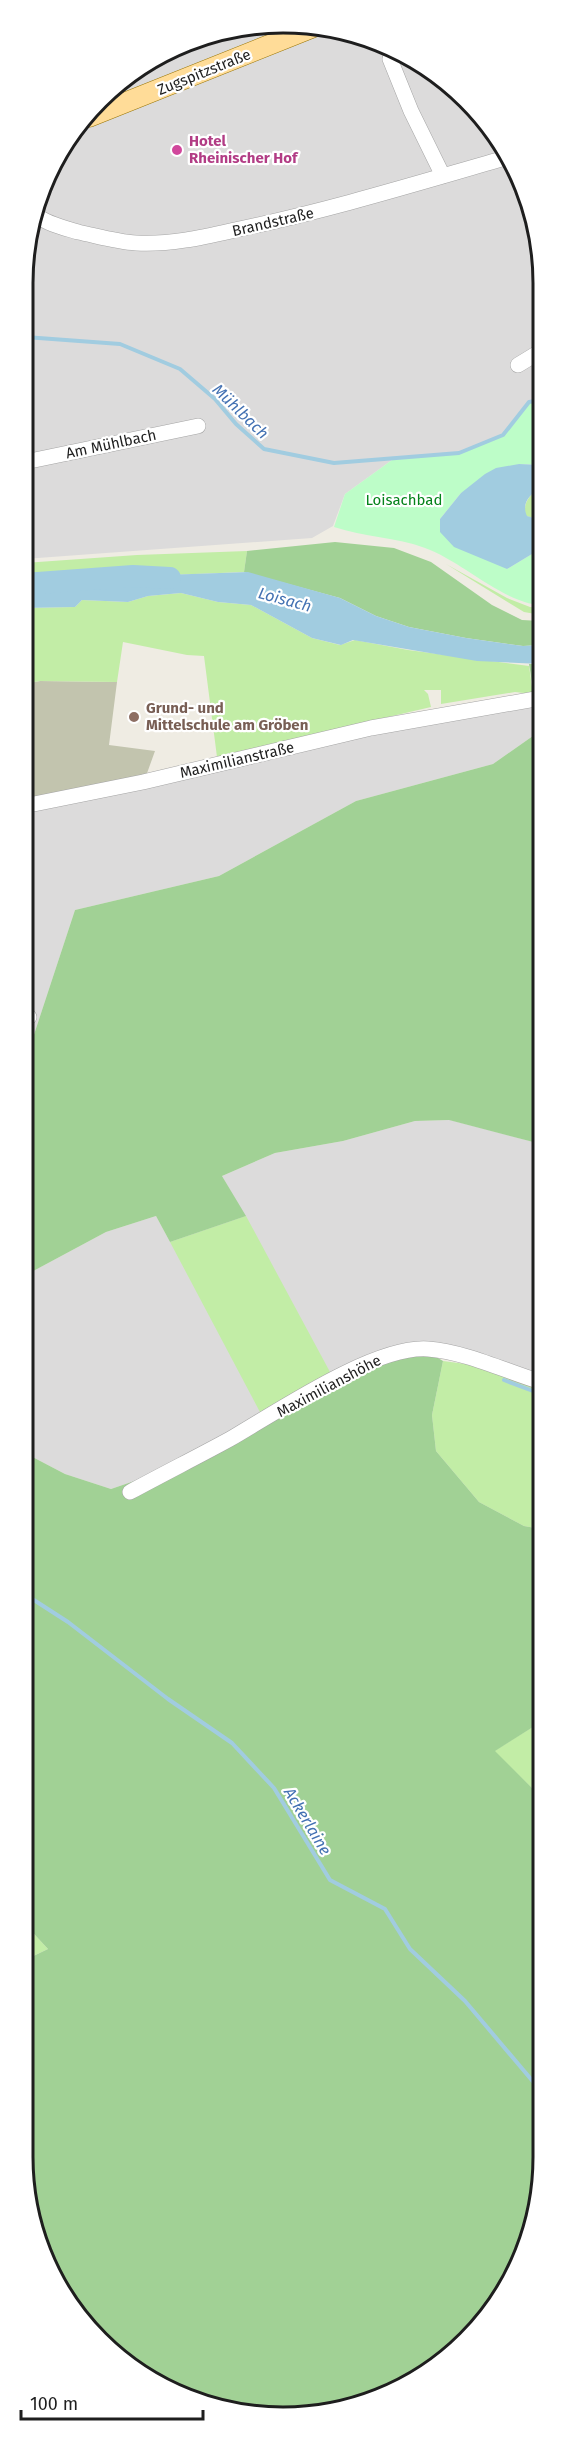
<svg xmlns="http://www.w3.org/2000/svg" width="566" height="2440" viewBox="0 0 566 2440" font-family="'Fira Sans',sans-serif">
<style>
.residential{fill:#dcdbdb}
.construction{fill:#c2c4ae}
.grass{fill:#c2eda6}
.forest{fill:#a1d195}
.park{fill:#bdfdc8}
.water{fill:#a1cce0}
.lines{fill:none;stroke-linecap:round;stroke-linejoin:round}
.stream{stroke:#a1cce0;stroke-width:4}
.river{stroke:#a1cce0;stroke-width:22}
.minor-casing{stroke:#a5a5a5;stroke-width:16}
.major-casing{stroke:#977300;stroke-width:21}
.minor{stroke:#fff;stroke-width:15}
.major{stroke:#ffdc98;stroke-width:20}
.hotel-dot{fill:#d1479c;stroke:#fff;stroke-width:2}
.education-dot{fill:#8d6e63;stroke:#fff;stroke-width:2}
.labels{text-anchor:middle;stroke-width:4.5;stroke-linejoin:round;paint-order:stroke}
.street-label{font-size:15px;fill:#1e1e1e;stroke:#fff}
.hotel-label{font-size:15px;font-weight:bold;fill:#b23c85;stroke:#fff;text-anchor:start}
.park-label{font-size:15px;fill:#05831b;stroke:#fff}
.education-label{font-size:15px;font-weight:bold;fill:#785e54;stroke:#fff;text-anchor:start}
.water-label{font-size:16px;font-style:italic;fill:#4472b3;stroke:#fff}
.rim{fill:none;stroke:#1e1e1e;stroke-width:3}
</style>
<rect width="100%" height="100%" fill="#efece3"/>
<path class="residential" d="M317,25l82,25 68,49 50,69 24,81v151l-12,2 -26,33 -44,18 -67,7 -47,34 -12,32 -21,12 -288,21 1,-310 33,-97 67,-76 91,-45z
M534,699l6,32 -47,33 -137,37 -137,75 -144,34 -51,155v-259z
M450,1120l91,24v234l-98,-31 -83,12 -30,13 -69,42 -118,64 -32,11 -46,-15 -42,-22 1,-176 82,-44 50,-16 14,26 75,-26 -23,-40 53,-23 68,-12 72,-20z"/>
<path class="construction" d="M40,681l77,1 -8,63 46,6 -9,25 -122,25v-117z"/>
<path class="grass" d="M541,488v25l-7,5 -8,-2c-4,-13 4,-22 15,-28z
M247,551l-3,21 -220,9v-18l113,-8z
M446,564l61,34 23,9 11,1v7l-17,-3z
M181,593l37,9 33,3 61,33 28,7 15,-5 53,10 121,16 4,28 -18,-2 -74,12v-14h-17l4,4 3,13 -214,50 -13,-101 -17,-1 -64,-13 -6,40 -77,-1 -16,3v-76l51,-1 7,-7 46,2 20,-6z
M246,1216l84,156 -69,42 -91,-172z
M443,1361l38,5 60,20v143l-17,-3 -45,-24 -43,-51 -4,-36z
M541,1722v75l-47,-46z
M23,1922l25,27 -25,12z"/>
<path class="forest" d="M335,542l59,6 37,14 61,43 30,15 19,1v24l-18,1 -57,-8 -57,-11 -33,-11 -36,-18 -96,-26 3,-21z
M529,664h12v480l-92,-24 -34,1 -72,20 -68,12 -53,23 24,40 -76,26 -14,-26 -50,16 -82,44v-211l51,-155 144,-34 137,-75 137,-37 47,-33z
M413,1343l30,18 -11,54 4,36 43,51 45,24 17,3v193l-46,29 46,46v394l-32,96 -67,76 -91,46 -85,8 -99,-27 -80,-61 -45,-73 -19,-99v-196l25,-12 -25,-27v-470l42,22 46,15 32,-11 118,-64 69,-42 30,-13z"/>
<path class="park" d="M541,400v65l-22,-1 -58,29 -21,26 67,50 30,-18 1,-14 3,-1v69c-38,-2 -79,-44 -116,-57 -29,-11 -61,-11 -91,-21l11,-33 47,-34 67,-7 44,-18 26,-33z"/>
<path class="water" d="M519,464l22,1v23c-11,6 -20,15 -14,28l7,2 7,-5v23l-3,1 1,7 -2,7 -30,18 -53,-22 -14,-15v-13l21,-26 24,-19 11,-6z
M248,572l92,26 36,18 33,11 57,11 57,8 18,-1v19l-64,-3 -124,-21 -12,5 -29,-7 -61,-33 -33,-3 -37,-9 -33,3 -20,6 -46,-2 -7,7 -51,1v-28z"/>
<g class="lines">
<path class="stream" d="M25,337l95,7 60,25 35,30 21,25 28,25 70,14 125,-10 44,-18 26,-33 12,-2
M504,1380l37,14
M23,1593l45,29 100,77 64,44 42,45 56,92 55,29 25,40 55,52 76,90"/>
<path class="river" d="M24,584l109,-8 37,2"/>
<g class="minor-casing">
<path id="minor" d="M399,50l-9,9 21,52 32,65
M36,215c11,9 29,13 42,17 19,4 39,10 58,11 38,2 72,-7 108,-15 90,-19 177,-46 265,-71
M518,365l23,-14
M25,462l173,-36
M24,806l119,-24 228,-54 170,-30
M24,1017h5
M130,1492c33,-18 67,-35 100,-53 47,-27 145,-94 198,-90 38,3 77,22 113,33"/>
</g>
<g class="major-casing">
<path id="major" d="M89,117l230,-92"/>
</g>
<use href="#minor" class="minor"/>
<use href="#major" class="major"/>
</g>
<circle class="hotel-dot" cx="177" cy="150" r="6"/>
<circle class="education-dot" cx="134" cy="717" r="6"/>
<g class="labels">
<g class="street-label">
<text transform="translate(204 72) rotate(-22)" y="5">Zugspitzstraße</text>
<text transform="translate(273 222) rotate(-13)" y="5">Brandstraße</text>
<text transform="translate(111 444) rotate(-12)" y="5">Am Mühlbach</text>
<text transform="translate(237 760) rotate(-13)" y="5">Maximilianstraße</text>
<text transform="translate(329 1386) rotate(-28)" y="5">Maximilianshöhe</text>
</g>
<g class="hotel-label">
<text x="189" y="146">Hotel<tspan x="189" dy="17">Rheinischer Hof</tspan></text>
</g>
<g class="park-label">
<text x="404" y="505">Loisachbad</text>
</g>
<g class="education-label">
<text x="146" y="713">Grund- und<tspan x="146" dy="17">Mittelschule am Gröben</tspan></text>
</g>
<g class="water-label">
<text transform="translate(241 411) rotate(44)" y="6">Mühlbach</text>
<text transform="translate(285 599) rotate(15)" y="6">Loisach</text>
<text transform="translate(308 1821) rotate(59)" y="6">Ackerlaine</text>
</g>
</g>
<path d="M0 0H566V2440H0ZM283 33H283A250 250 0 0 1 533 283V2157A250 250 0 0 1 283 2407H283A250 250 0 0 1 33 2157V283A250 250 0 0 1 283 33Z" fill="#fff" fill-rule="evenodd"/>
<path class="rim" d="M283 33H283A250 250 0 0 1 533 283V2157A250 250 0 0 1 283 2407H283A250 250 0 0 1 33 2157V283A250 250 0 0 1 283 33Z"/>
<path d="M21 2410v9h182v-9" fill="none" stroke="#1e1e1e" stroke-width="3"/>
<text x="30" y="2410" font-size="18" fill="#1e1e1e" stroke="#ffffff" stroke-width="4.5" paint-order="stroke">100 m</text>
</svg>
